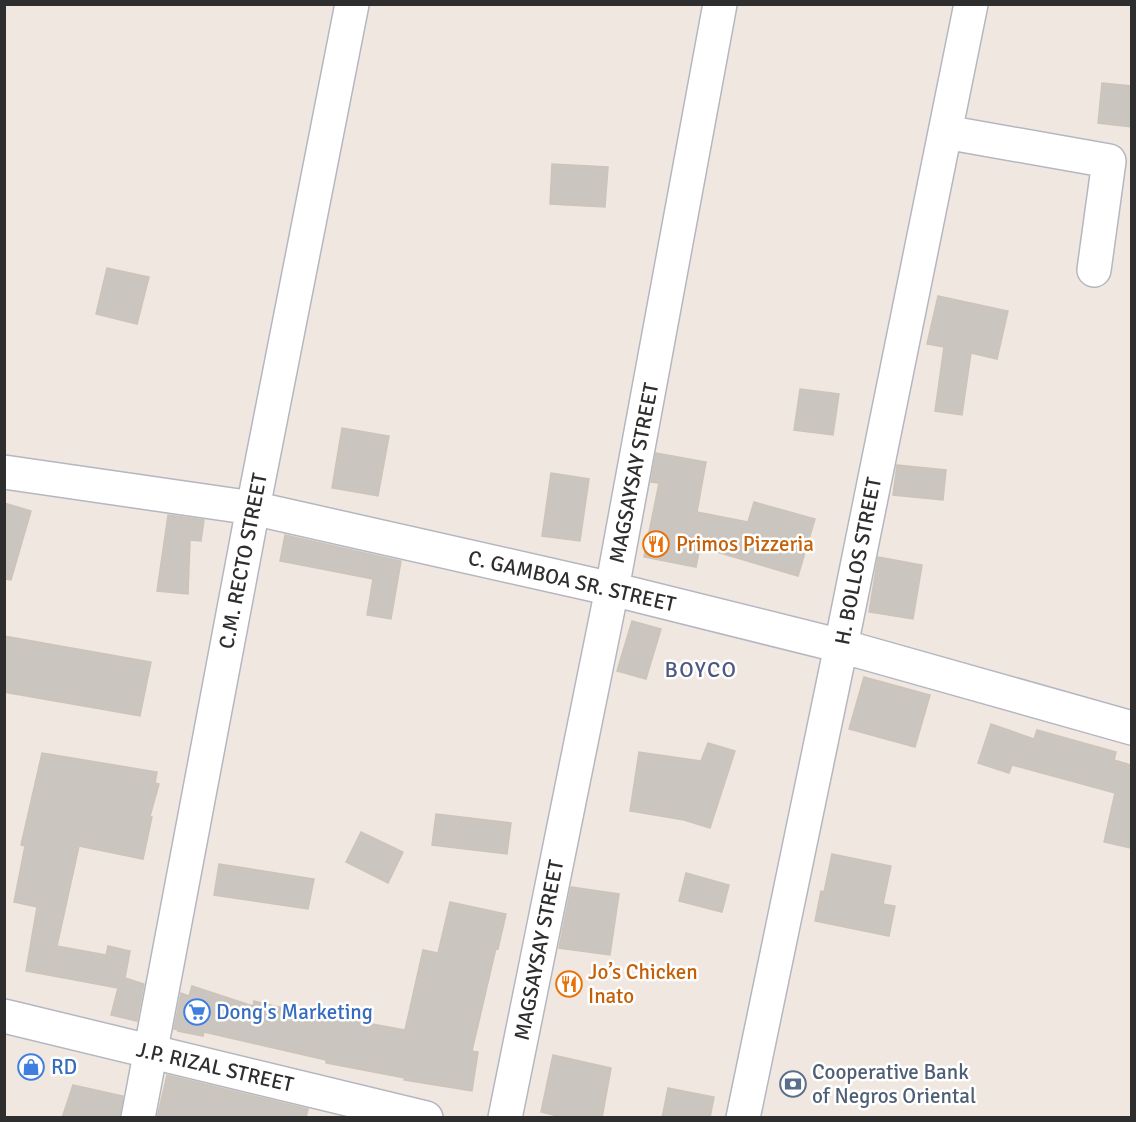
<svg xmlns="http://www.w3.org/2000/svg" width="1136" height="1122" viewBox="0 0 1136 1122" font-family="Signika,sans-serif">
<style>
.building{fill:#cbc5bf;stroke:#ccc4b9;stroke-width:1.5}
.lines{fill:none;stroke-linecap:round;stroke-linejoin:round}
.minor-casing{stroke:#b4b7c2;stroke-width:36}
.tertiary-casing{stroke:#b4b7c2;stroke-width:36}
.minor{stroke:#fff;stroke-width:33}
.tertiary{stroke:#fff;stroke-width:33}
.labels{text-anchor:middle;stroke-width:5;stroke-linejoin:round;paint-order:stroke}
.street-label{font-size:21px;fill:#2e2e2e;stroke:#fff}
.food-label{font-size:21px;fill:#c56008;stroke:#fff;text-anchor:start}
.shop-label{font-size:21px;fill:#366cbe;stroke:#fff;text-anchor:start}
.service-label{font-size:21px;fill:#4e5e75;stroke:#fff;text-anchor:start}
.neighbourhood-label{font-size:22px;letter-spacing:1.5px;fill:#4b5882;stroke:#fff}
</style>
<rect width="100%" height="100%" fill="#f0e8e0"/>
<path class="building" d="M1102,83l29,3v41l-33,-4z
M552,164l56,3 -3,40 -55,-3z
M107,268l42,9 -12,47 -41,-10z
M938,296l70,15 -11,48 -26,-6 -9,62 -27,-4 9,-64 -17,-3z
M800,389l39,5 -6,41 -39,-5z
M342,428l47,8 -11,60 -46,-8z
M656,453l50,9 -9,50 51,10 6,-20 61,17 -17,57 -98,-29 -4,20 -52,-10 15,-74 -8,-1z
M897,465l49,5 -3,30 -50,-5z
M551,473l38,6 -9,62 -38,-5z
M4,503l27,8 -20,69 -7,-1z
M168,515l36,5 -3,21 -11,-1 -2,54 -31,-3z
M285,535l116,26 -10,58 -24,-4 6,-36 -93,-18z
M878,557l44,8 -9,54 -44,-7z
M632,621l29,8 -15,50 -29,-8z
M4,636l147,26 -11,54 -136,-24z
M864,677l66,18 -15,52 -66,-18z
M991,724l43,15 3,-9 79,22 -2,8 17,5v83l-27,-6 11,-49 -103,-28 -3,8 -31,-10z
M708,743l27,8 -25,77 -26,-8 -54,-9 9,-59 62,9z
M42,753l115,19 -2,11 4,1 -9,32 2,1 -9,42 -64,-13 -22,100 49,9 2,-9 22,5 -5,27 19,6 -7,37 -26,-6 7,-27 -92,-17 11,-64 -23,-5 11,-56 -4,-1z
M436,814l75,9 -4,31 -75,-9z
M361,832l42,20 -15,31 -42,-21z
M832,854l59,12 -8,38 12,2 -6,30 -74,-15 6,-30 3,1z
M219,864l95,15 -6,30 -94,-14z
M686,873l43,12 -7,27 -43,-11z
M571,887l48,7 -9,61 -51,-7z
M450,902l56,12 -8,35 -2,-1 -24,103 6,1 -6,39 -68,-11 1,-2 -79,-15v-3l-122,-28 -1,4 -25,-5 1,-1 -5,-1 7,-36 8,3 3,-10 61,20 1,-5 79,19 1,-3 71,13 18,-80 15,3z
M553,1055l58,13 -9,50h-37l-24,-6z
M167,1075l141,34 -2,9h-149z
M73,1085l50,11 -3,22h-58z
M668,1088l46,9 -4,21h-48z"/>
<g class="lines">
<g class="minor-casing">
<path id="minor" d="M945,132l164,29 -15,109
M4,472l249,36 359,81 229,57 291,82
M138,1118l115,-610 99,-504
M505,1118l107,-529 108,-585
M743,1118l98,-472 130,-642"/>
</g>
<g class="tertiary-casing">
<path id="tertiary" d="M4,1016l422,102"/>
</g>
<use href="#minor" class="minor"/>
<use href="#tertiary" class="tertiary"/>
</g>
<defs>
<g id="restaurant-ring" transform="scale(1.35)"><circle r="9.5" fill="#fff" stroke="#e8710a" stroke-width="1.5"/><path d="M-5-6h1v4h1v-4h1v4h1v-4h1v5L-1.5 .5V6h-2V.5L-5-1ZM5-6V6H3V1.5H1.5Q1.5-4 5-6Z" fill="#e8710a"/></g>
<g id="supermarket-ring" transform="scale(1.35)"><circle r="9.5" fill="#fff" stroke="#3f7fe0" stroke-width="1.5"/><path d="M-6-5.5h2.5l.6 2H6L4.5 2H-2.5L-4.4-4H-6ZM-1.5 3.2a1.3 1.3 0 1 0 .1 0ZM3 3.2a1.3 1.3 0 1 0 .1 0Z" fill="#3f7fe0"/></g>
<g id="shop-ring" transform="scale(1.35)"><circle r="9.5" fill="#fff" stroke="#3f7fe0" stroke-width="1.5"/><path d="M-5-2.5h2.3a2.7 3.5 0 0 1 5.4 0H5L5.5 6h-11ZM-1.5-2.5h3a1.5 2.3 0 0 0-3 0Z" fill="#3f7fe0"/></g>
<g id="bank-ring" transform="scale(1.35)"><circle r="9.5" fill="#fff" stroke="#5c6f8a" stroke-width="1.5"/><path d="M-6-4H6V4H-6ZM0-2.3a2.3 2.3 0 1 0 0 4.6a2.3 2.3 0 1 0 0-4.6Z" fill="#5c6f8a"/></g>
</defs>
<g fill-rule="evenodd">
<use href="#restaurant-ring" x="656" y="544"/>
<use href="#restaurant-ring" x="569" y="984"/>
<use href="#supermarket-ring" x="197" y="1012"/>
<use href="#shop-ring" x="31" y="1067"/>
<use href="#bank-ring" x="793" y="1084"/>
</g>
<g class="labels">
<g class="street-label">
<text transform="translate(634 473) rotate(-79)" y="7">MAGSAYSAY STREET</text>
<text transform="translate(243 561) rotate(-79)" y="7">C.M. RECTO STREET</text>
<text transform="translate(858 561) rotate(-79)" y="7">H. BOLLOS STREET</text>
<text transform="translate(572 581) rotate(13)" y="7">C. GAMBOA SR. STREET</text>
<text transform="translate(539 950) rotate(-79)" y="7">MAGSAYSAY STREET</text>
<text transform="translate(215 1067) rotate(13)" y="7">J.P. RIZAL STREET</text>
</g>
<g class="food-label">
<text x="676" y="551">Primos Pizzeria</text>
<text x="588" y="979">Jo’s Chicken<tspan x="588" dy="24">Inato</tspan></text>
</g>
<g class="shop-label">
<text x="216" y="1019">Dong's Marketing</text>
<text x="51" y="1074">RD</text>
</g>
<g class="service-label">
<text x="812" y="1079">Cooperative Bank<tspan x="812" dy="24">of Negros Oriental</tspan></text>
</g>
<g class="neighbourhood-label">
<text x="701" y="677">BOYCO</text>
</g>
</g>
<rect width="1136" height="1122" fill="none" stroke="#2e2e2e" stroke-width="12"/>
</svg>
